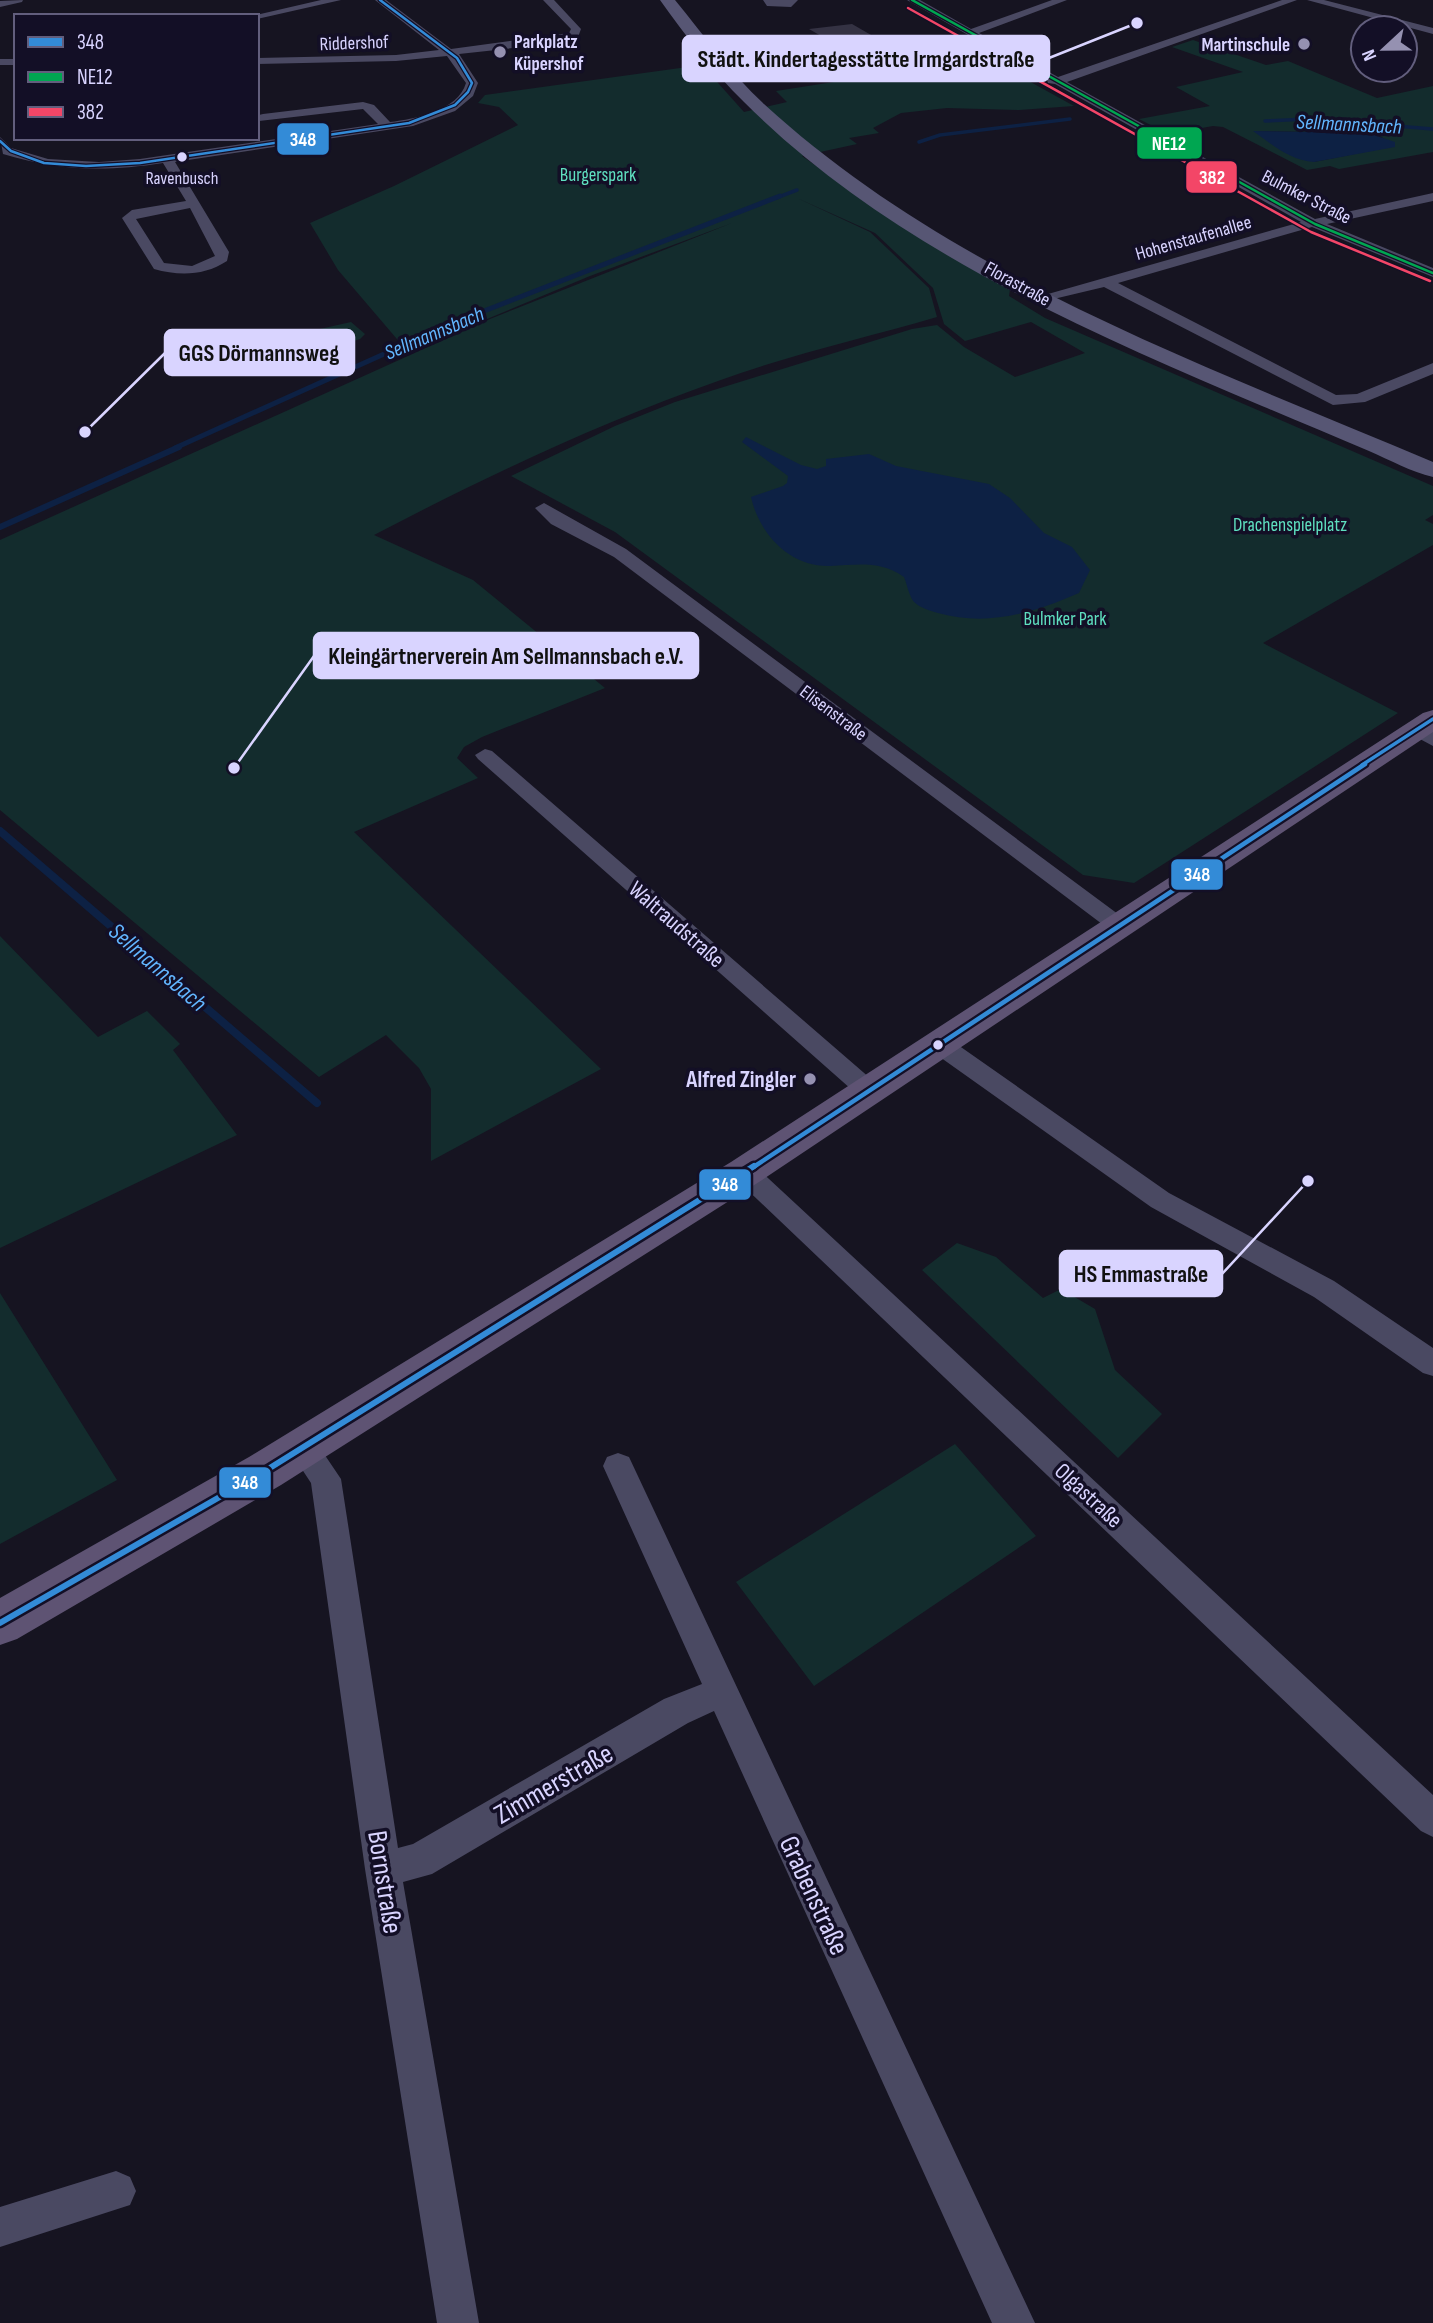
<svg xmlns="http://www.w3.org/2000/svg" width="1433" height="2323" viewBox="0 0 1433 2323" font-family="'Sofia Sans Condensed',sans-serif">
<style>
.green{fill:#132c2d;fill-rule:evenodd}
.water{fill:#0d2144}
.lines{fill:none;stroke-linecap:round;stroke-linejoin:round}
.stream-far3{stroke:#0d2144;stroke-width:3.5}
.stream-far2{stroke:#0d2144;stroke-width:5}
.stream-far1{stroke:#0d2144;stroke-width:6}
.stream{stroke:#0d2144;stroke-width:8}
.building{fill:#343243}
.street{fill:#4a4962;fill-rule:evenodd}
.secondary{fill:#575674;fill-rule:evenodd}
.primary{fill:#5e5373;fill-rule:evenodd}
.bus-1-far3-casing{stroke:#130f26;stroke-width:5}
.bus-1-far2-casing{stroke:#130f26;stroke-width:7}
.bus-1-far1-casing{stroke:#130f26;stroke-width:9}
.bus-1-casing{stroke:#130f26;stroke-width:11}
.bus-2-casing{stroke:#130f26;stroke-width:5}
.bus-3-casing{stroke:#130f26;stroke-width:5}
.bus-1-far3{stroke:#338bd7;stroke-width:2.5}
.bus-1-far2{stroke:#338bd7;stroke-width:3.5}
.bus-1-far1{stroke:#338bd7;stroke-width:4.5}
.bus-1{stroke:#338bd7;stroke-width:6}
.bus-2{stroke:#00a651;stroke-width:2.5}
.bus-3{stroke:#f34667;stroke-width:2.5}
.poi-dot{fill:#9591b1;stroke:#130f26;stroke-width:2.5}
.bus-dot{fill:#d9d4ff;stroke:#130f26;stroke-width:2.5}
.labels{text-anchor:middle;stroke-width:7;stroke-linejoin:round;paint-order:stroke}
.far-bus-label{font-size:18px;fill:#d9d4ff;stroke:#130f26}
.far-poi-label{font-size:19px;font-weight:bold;fill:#d9d4ff;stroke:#130f26;text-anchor:start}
.far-street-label{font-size:19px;fill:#d9d4ff;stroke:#130f26}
.far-park-label{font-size:19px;fill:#5fe0c0;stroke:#130f26}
.far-water-label{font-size:21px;font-style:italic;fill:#62b6ff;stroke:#130f26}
.street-label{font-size:23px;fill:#d9d4ff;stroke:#130f26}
.poi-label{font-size:23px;font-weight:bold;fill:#d9d4ff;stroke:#130f26;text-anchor:end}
.water-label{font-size:24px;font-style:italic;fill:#62b6ff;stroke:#130f26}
.near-street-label{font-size:28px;fill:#d9d4ff;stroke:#130f26}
.leader{fill:none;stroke:#d9d4ff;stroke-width:2.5}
.callout-dot{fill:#d9d4ff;stroke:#130f26;stroke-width:2.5}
.callout{fill:#d9d4ff;stroke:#d9d4ff;stroke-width:2.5}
.callout-label{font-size:24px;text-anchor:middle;font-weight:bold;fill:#111}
.line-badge{stroke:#130f26;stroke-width:2.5}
.badge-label{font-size:19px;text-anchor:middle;font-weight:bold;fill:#fff}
</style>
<rect width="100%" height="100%" fill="#161421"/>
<path class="green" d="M1193,40l73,25 22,-4 89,37 56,-12v66l-94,17 -9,-3 -23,4 -84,-43 -10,-1 -45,8 -29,-15 71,-13 -34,-19 67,-15 -71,-25zM1255,131l113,2 9,1 18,12 -81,16z
M987,58l87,48 -55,4 -72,-2 -46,5 -28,15 6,5 -30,5 8,6 -55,12 109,76 99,57 -1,7 36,22 388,168v29l-8,5 8,4v21l-170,98 135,70 -264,170 -51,-8 -468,-343 -104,-56 104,-50 60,-24 237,-73 25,-4 27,22 51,30 70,-24 -54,-31 -66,19 -21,-17 -11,-36 -58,-55 -78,-35 73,34 59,56 8,29c-72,21 -148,38 -219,64 -119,42 -233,96 -344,154l99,45 132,108 -123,49 -18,10 -7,11 21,20 -124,54 247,237 -170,92v-72l-12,-21 -33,-33 -67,42 -319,-267v-270l490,-221 242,-96 -142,53 -182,76 -70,-82 -28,-47 84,-37 124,-61 -19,-18 -21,-4 7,-8 217,-30 42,47 43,-10 -11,-11z
M351,322l14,12 -5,5 -45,15 -26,17 -18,2 -18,-29z
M0,936l98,101 49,-26 33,33 -7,6 64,85 -237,113z
M957,1243l39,14 47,41 18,-9 34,20 20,61 47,44 -44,44 -196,-188z
M0,1293l117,187 -117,64z
M955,1444l81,92 -222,150 -78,-104z"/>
<path class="water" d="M1253,131l115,2 27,9v5l-81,15c-25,-2 -41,-17 -61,-31z
M746,437l55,28 16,4 9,-3v-7l43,-5 27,12 93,18 21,14 34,35 28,14 18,23 -11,23c-46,20 -91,34 -141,20 -7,-2 -18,-5 -24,-11 -5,-6 -7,-18 -10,-25 -24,-17 -47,-12 -74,-11 -41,1 -71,-33 -79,-69l32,-11 4,-3 1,-7 -46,-34z"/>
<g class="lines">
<path class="stream-far3" d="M1265,121l44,-2 124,10
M919,142l21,-7 130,-16
M776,198l21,-8"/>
<path class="stream-far2" d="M175,448l278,-125 327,-127"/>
<path class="stream-far1" d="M0,527l179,-80"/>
<path class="stream" d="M0,831l317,272"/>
</g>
<path class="building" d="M852,24l33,19 -45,4 -31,-18z"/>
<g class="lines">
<path class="street" d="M23,0l-1,2 -22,5v-6z
M321,0h20l-84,19v-3h-5z
M375,0h11l65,49 118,-16 2,-4 -28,-29h11l27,29 -3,8 -28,7 -91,10 19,29 -5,13 -18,15 -42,15 -238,36 54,90 -2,9c-23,15 -48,15 -73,8l-32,-51 10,-8 54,-9 -23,-38c-58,9 -104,8 -160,-9l-3,-17 11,11 37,11 51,3 41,-3 238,-35 -15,-15 -104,12v-6l4,-1 100,-12 11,3 16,17c25,-3 68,-11 76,-39l-19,-27 -51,5 -139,3v-6l139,-3 43,-5zM190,208l25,48 -23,10 -28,-3 -28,-44z
M763,0h35l-7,7 -24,-1z
M907,0h13l51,29 81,-29h15l-88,33 79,44 224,-77h15l-230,82 248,137 118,-26v8l-106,23 106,44v9l-121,-50 -194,56 218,112 21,-1 76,-31v11l-68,28 -32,3 -229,-118 -63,15v-6l260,-74 -246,-138 -7,-1 -1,-3z
M1307,0h17l109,28v6z
M0,59h16v6h-16z
M544,503l82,46 500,371 3,5 -3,5h-16l-496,-373 -63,-33 -16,-16z
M1415,725l18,7v14l-28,-15 3,-4z
M485,749l7,2 386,334 4,6 -4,6 -9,3 -9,-3 -382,-338 -3,-4z
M939,1035l9,3 221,155 165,88 99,67v28l-10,-3 -109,-76 -163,-90 -221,-157 -3,-6 3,-6z
M745,1162l9,3 679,630v42l-12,-6 -685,-652 -4,-7 4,-7z
M303,1435l11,4 27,40 57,369 15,-4 251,-145 38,-15 -99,-218 4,-9 11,-4 11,4 406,866h-43l-278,-612 -26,12 -256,151 -29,8 76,441h-42l-72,-454 -54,-386 -23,-35 4,-9z
M116,2171l14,6 6,14 -6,14 -130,42v-40z"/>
<path class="secondary" d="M660,0h15c29,35 55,73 89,104 188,172 438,260 669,358v15c-22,-5 -43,-17 -64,-26 -36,-15 -71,-30 -107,-45 -182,-77 -376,-162 -518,-304 -31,-30 -59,-67 -84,-102z"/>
<path class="primary" d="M1433,710v22l-674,450 -478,303 -264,154 -17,6v-47l249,-141 482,-295 692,-449z"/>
<g class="bus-1-far3-casing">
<path id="bus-1-far3" d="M0,141l11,10 33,12 42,3 54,-3 269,-40 46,-18 13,-13 4,-9 -15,-25 -77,-58"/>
</g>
<g class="bus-1-far2-casing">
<path id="bus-1-far2" d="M1362,765l71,-46"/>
</g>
<g class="bus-1-far1-casing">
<path id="bus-1-far1" d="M752,1168l613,-404"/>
</g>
<g class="bus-1-casing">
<path id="bus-1" d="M0,1623l265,-152 489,-305"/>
</g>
<g class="bus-2-casing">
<path id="bus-2" d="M912,0l403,224 118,49"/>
</g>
<g class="bus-3-casing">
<path id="bus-3" d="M908,8l403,224 119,49"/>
</g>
<use href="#bus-1-far3" class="bus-1-far3"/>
<use href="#bus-1-far2" class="bus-1-far2"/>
<use href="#bus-1-far1" class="bus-1-far1"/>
<use href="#bus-1" class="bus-1"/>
<use href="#bus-2" class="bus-2"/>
<use href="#bus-3" class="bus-3"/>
</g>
<g class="poi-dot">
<circle cx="1304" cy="44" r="7"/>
<circle cx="500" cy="52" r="7"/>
<circle cx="810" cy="1079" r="7"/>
</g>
<g class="bus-dot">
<circle cx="182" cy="157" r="6"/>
<circle cx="938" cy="1045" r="6"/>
</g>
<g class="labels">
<g class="far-bus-label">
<text x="182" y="184">Ravenbusch</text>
</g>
<g class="far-poi-label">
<text x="514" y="48">Parkplatz<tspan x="514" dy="22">Küpershof</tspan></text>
<text x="1290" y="51" text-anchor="end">Martinschule</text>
</g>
<g class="far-street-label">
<text transform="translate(354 42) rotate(-2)" y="7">Riddershof</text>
<text transform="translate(1307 196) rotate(27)" y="7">Bulmker Straße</text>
<text transform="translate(1193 237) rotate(-16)" y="7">Hohenstaufenallee</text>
<text transform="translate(1018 283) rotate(29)" y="7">Florastraße</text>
<text transform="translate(834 712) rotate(37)" y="7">Elisenstraße</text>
</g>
<g class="far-park-label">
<text x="598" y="181">Burgerspark</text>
<text x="1290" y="531">Drachenspielplatz</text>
<text x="1065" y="625">Bulmker Park</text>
</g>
<g class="far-water-label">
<text transform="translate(1349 124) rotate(3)" y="7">Sellmannsbach</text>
<text transform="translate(434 333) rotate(-23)" y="7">Sellmannsbach</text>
</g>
<g class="street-label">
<text transform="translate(677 924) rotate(41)" y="8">Waltraudstraße</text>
<text transform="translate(1089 1495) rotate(43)" y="8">Olgastraße</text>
</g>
<g class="poi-label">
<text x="796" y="1087">Alfred Zingler</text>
</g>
<g class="water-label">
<text transform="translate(158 967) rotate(41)" y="8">Sellmannsbach</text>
</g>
<g class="near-street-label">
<text transform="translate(553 1783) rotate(-30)" y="10">Zimmerstraße</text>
<text transform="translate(386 1882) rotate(81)" y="10">Bornstraße</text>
<text transform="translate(815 1895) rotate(65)" y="10">Grabenstraße</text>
</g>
</g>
<path class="leader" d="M1137 23L1049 58M85 432L165 353M234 768L314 656M1308 1181L1222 1274"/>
<g class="callout-dot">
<circle cx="1137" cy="23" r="7"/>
<circle cx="85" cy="432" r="7"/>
<circle cx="234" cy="768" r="7"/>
<circle cx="1308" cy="1181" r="7"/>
</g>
<g class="callout">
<rect x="683" y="36" width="366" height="45" rx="7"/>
<rect x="165" y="330" width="189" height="45" rx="7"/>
<rect x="314" y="633" width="384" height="45" rx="7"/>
<rect x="1060" y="1251" width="162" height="45" rx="7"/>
</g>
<g class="callout-label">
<text x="866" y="67">Städt. Kindertagesstätte Irmgardstraße</text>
<text x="259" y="361">GGS Dörmannsweg</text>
<text x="506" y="664">Kleingärtnerverein Am Sellmannsbach e.V.</text>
<text x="1141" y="1282">HS Emmastraße</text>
</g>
<g class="line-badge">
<rect x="276" y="122" width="54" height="34" rx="7" fill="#338bd7"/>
<rect x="1136" y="126" width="67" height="34" rx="7" fill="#00a651"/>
<rect x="1185" y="160" width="53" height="34" rx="7" fill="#f34667"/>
<rect x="1170" y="858" width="54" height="33" rx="7" fill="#338bd7"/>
<rect x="698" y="1168" width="54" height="33" rx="7" fill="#338bd7"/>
<rect x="218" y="1466" width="54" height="33" rx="7" fill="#338bd7"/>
</g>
<g class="badge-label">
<text x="303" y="146">348</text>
<text x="1169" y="150">NE12</text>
<text x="1212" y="184">382</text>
<text x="1197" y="881">348</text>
<text x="725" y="1191">348</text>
<text x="245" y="1489">348</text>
</g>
<rect x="14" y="14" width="245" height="126" fill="#130f26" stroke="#625e7d" stroke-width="2"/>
<rect x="28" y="37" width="35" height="10" fill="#338bd7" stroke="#625e7d" stroke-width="2"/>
<text x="77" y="49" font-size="21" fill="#d9d4ff">348</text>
<rect x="28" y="72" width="35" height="10" fill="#00a651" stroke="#625e7d" stroke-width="2"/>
<text x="77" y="84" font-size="21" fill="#d9d4ff">NE12</text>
<rect x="28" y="107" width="35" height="10" fill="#f34667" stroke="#625e7d" stroke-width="2"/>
<text x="77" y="119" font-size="21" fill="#d9d4ff">382</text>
<g transform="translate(1384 49) rotate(248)"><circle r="33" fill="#130f26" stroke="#625e7d" stroke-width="2"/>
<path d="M0-5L12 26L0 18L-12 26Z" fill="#9591b1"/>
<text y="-10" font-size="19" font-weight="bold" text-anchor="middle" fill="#d9d4ff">N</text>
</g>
</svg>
